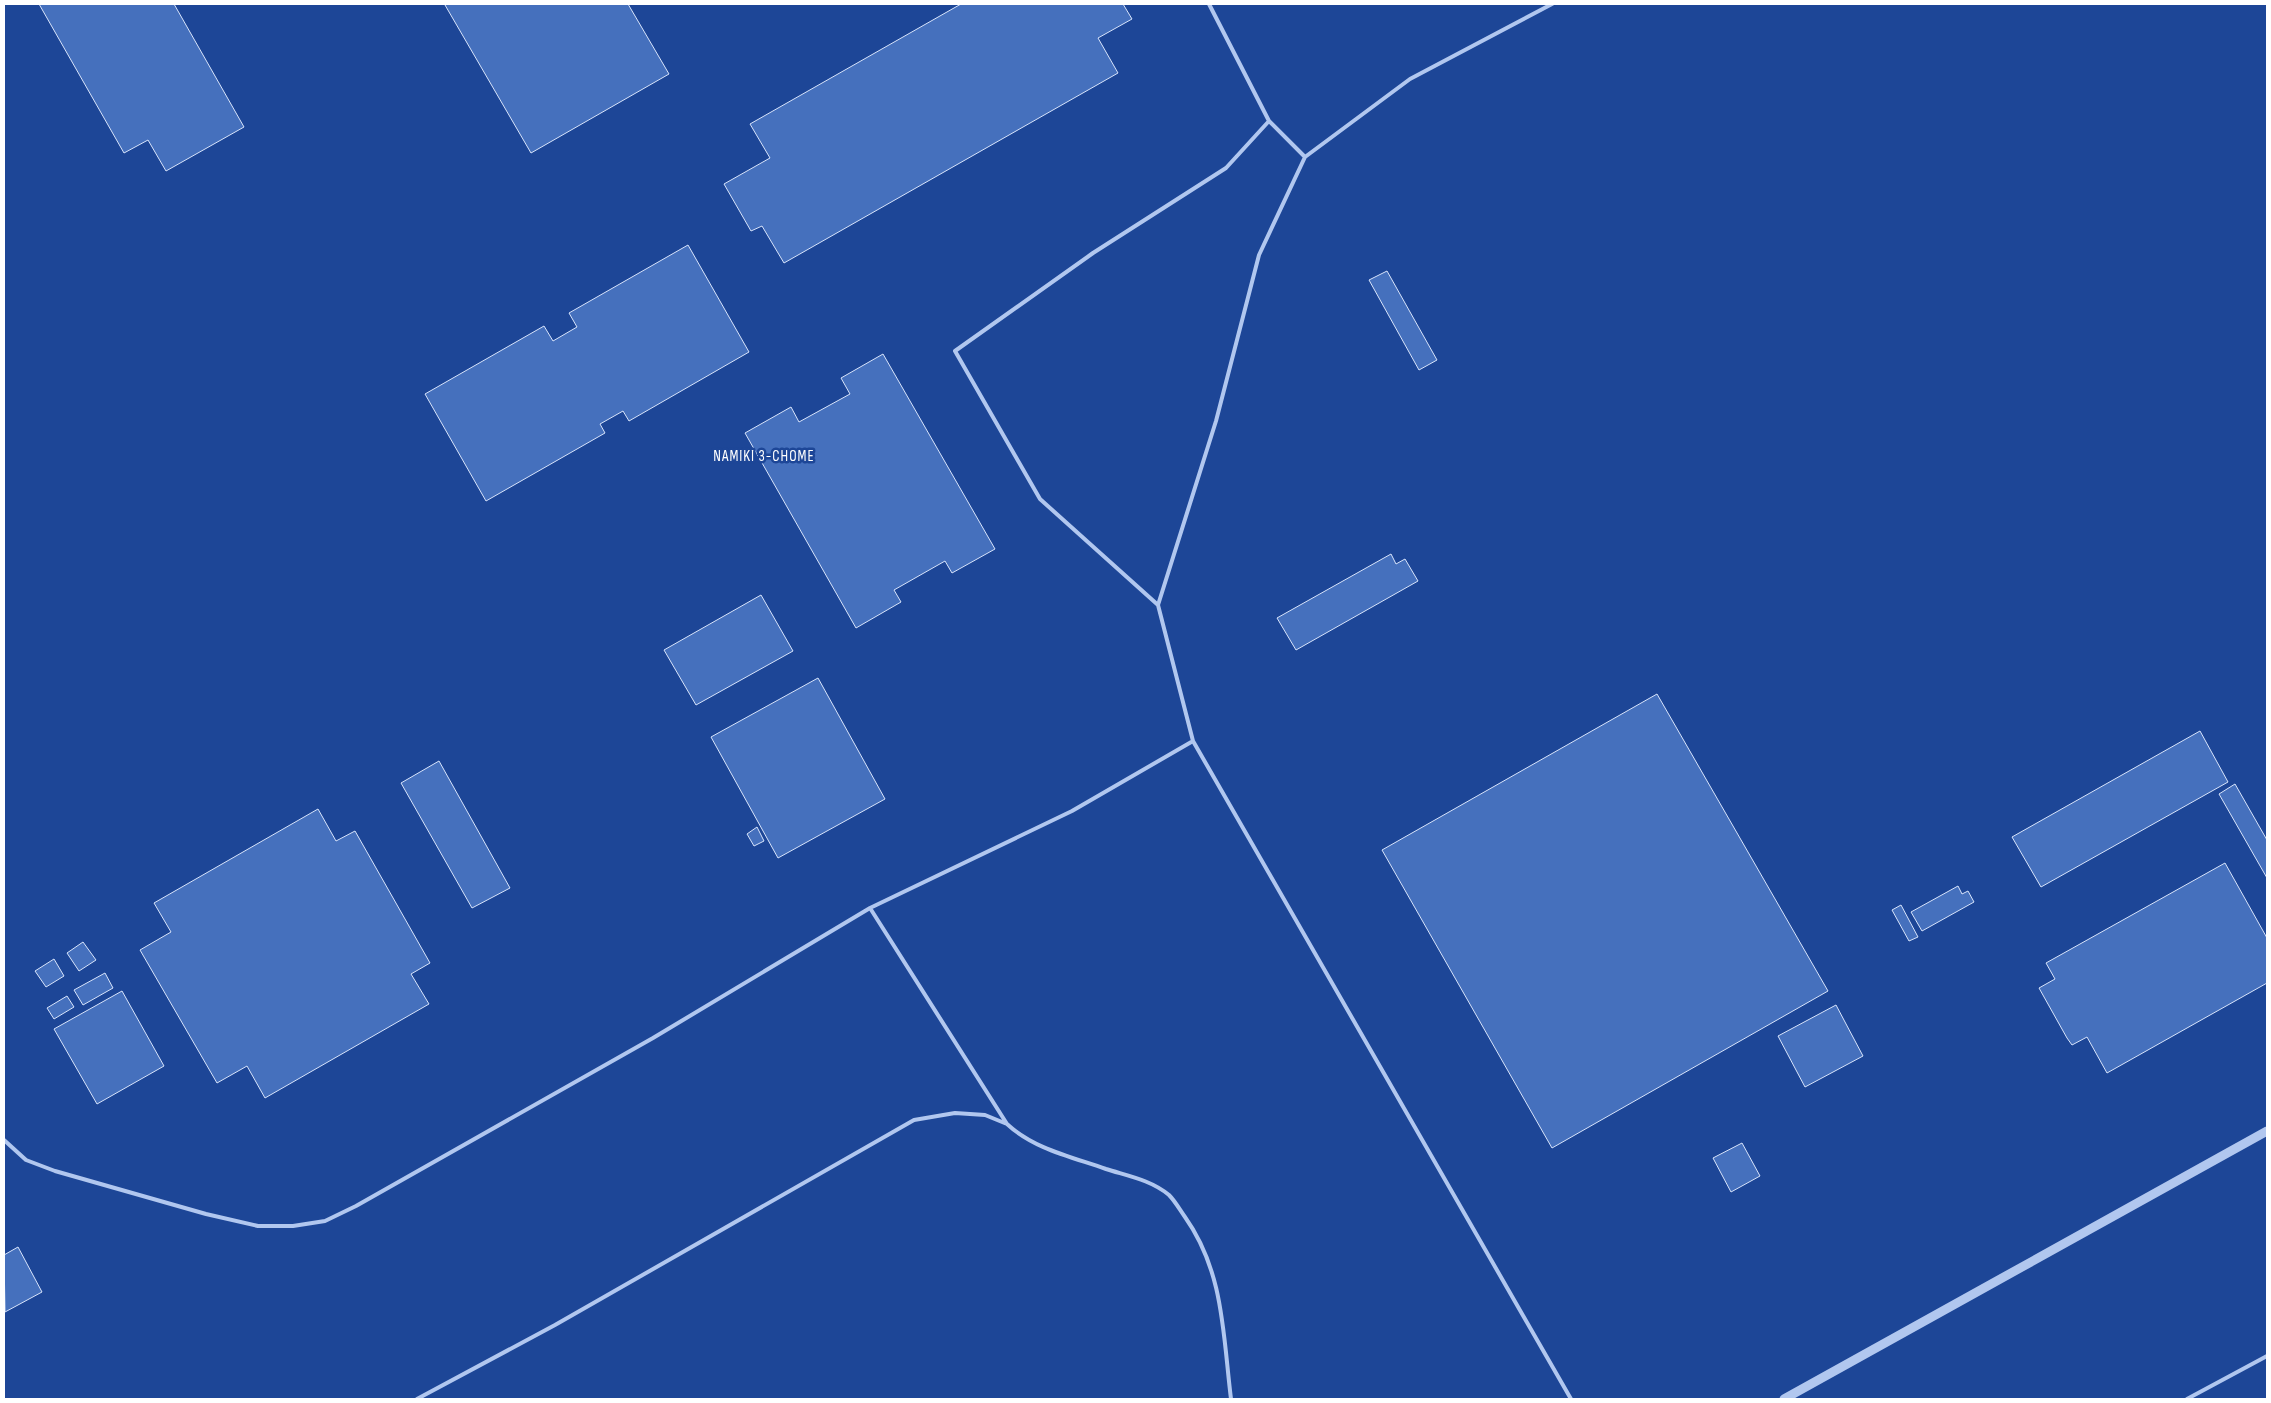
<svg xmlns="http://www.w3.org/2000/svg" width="2271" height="1403" viewBox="0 0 2271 1403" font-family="'Sofia Sans Condensed',sans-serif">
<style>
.building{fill:#4570bd;stroke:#d8e4fb}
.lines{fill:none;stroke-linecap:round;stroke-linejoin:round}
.service{stroke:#b1c7ef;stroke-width:4}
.tertiary{stroke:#b1c7ef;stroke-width:9}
.labels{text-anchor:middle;stroke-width:5;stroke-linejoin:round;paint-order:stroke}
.neighbourhood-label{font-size:15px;letter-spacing:1px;fill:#fff;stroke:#1d4697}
</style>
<rect width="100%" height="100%" fill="#1d4697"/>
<path class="building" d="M39,4h135l70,123 -78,44 -18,-31 -24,13z
M448,4h180l41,70 -138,79 -86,-148z
M961,4h162l9,15 -34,19 20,35 -334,190 -22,-37 -11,5 -27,-47 46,-26 -20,-34z
M688,245l61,107 -120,69 -6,-10 -23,13 5,9 -119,68 -61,-107 119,-68 9,15 24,-14 -8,-14z
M1387,271l50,89 -18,10 -50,-90z
M883,354l112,195 -43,24 -7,-12 -51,29 7,12 -45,26 -111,-195 46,-26 8,15 51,-28 -9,-16z
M1391,554l5,10 9,-5 13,22 -122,69 -19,-32z
M761,595l32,56 -97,54 -32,-55z
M818,678l67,121 -107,59 -67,-121z
M1657,694l171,297 -276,157 -170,-298z
M2200,731l28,51 -187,105 -29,-50z
M439,761l71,127 -38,20 -71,-125z
M2235,784l32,56v38l-48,-84z
M318,809l18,32 19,-10 75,132 -19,11 18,30 -164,94 -18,-32 -30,17 -77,-133 31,-18 -17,-29z
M757,827l7,14 -10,5 -7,-12z
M2225,863l42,75v45l-160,90 -20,-36 -15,8 -5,-7 -28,-50 16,-9 -9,-16z
M1958,886l4,8 6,-3 6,11 -52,29 -11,-19z
M1901,905l17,32 -9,4 -17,-31z
M83,942l13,18 -17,11 -12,-18z
M54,959l10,17 -18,11 -11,-16z
M105,973l8,15 -30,17 -9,-15z
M122,991l42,75 -67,38 -43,-75z
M67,996l7,11 -20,12 -7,-11z
M1836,1005l27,51 -58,31 -27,-51z
M1742,1143l18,33 -29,16 -18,-34z
M18,1247l24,45 -37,20 -1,-57z"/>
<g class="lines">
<path class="service" d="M1209,4l60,117 36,36
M1552,4l-142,75 -105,78 -46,98 -43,166 -58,184 35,136 378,658
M1158,605l-118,-106 -85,-148 138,-98 133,-85 43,-47
M870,908l137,216c27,25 65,33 99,45 22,7 45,11 63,26 6,6 11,15 16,22 39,55 38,118 46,182
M4,1140l22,20 29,11 151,43 52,12h35l32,-5 31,-15 297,-168 217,-130 202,-97 121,-70
M417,1399l138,-74 359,-205 41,-7 30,2 22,9
M2187,1399l80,-43"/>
<path class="tertiary" d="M1784,1399l483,-268"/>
</g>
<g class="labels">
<g class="neighbourhood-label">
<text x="764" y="461">NAMIKI 3-CHOME</text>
</g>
</g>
<rect width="2271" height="1403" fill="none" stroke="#ffffff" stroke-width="10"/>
</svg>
